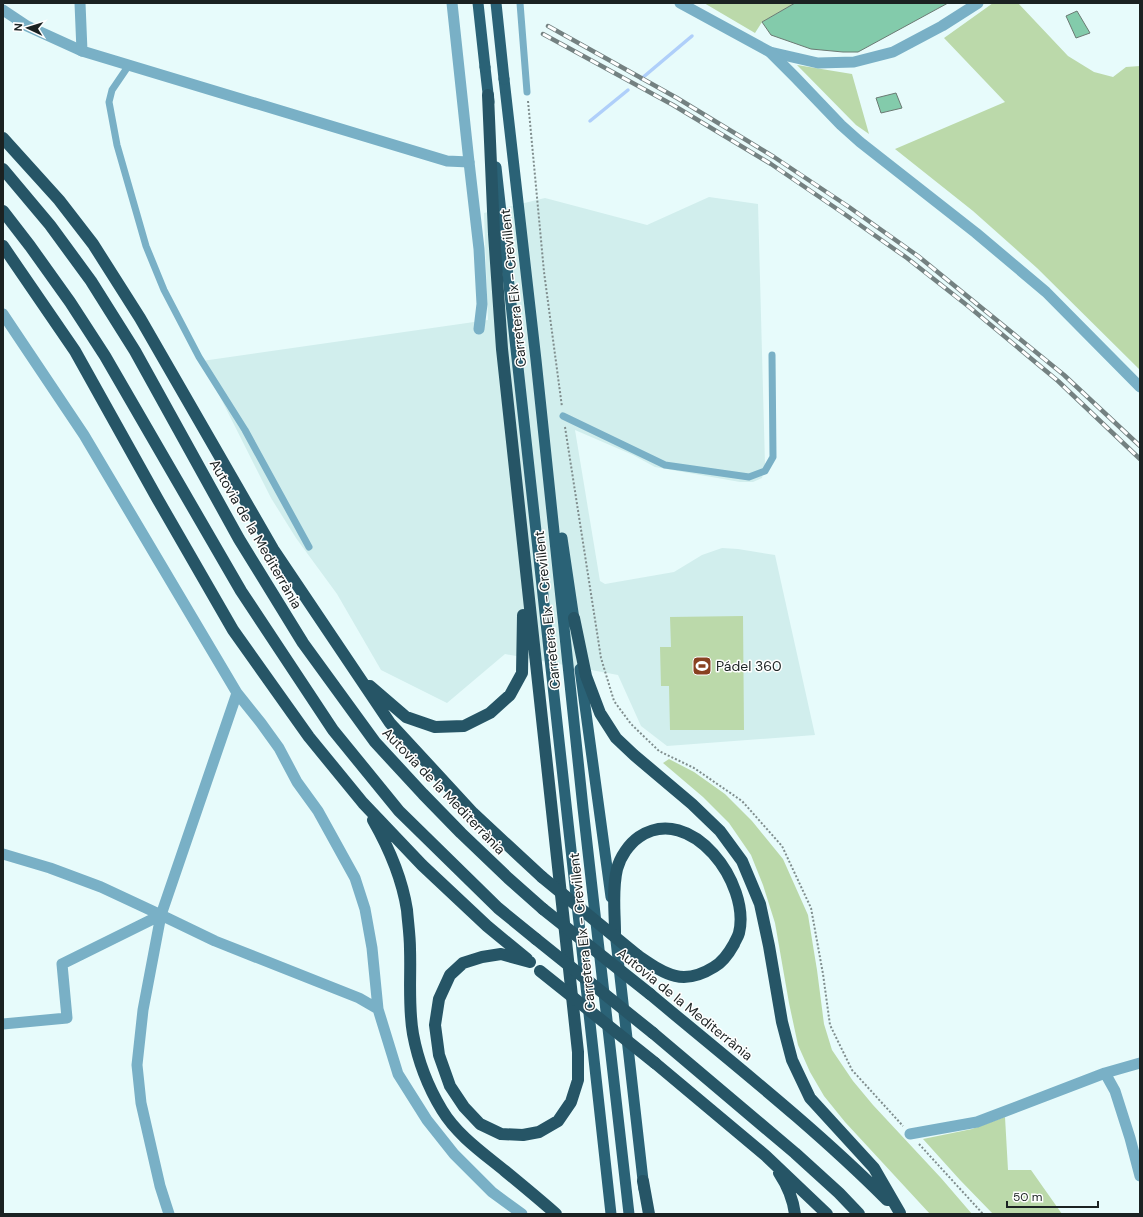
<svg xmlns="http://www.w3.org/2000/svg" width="1143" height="1217" viewBox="0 0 1143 1217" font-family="'DM Sans',sans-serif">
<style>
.built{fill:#d1eeed}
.green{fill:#bbd9aa}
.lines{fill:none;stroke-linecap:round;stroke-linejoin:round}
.stream{stroke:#afcffa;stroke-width:3.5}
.building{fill:#83cbab;stroke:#6b7a73}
.path{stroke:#7f8d8d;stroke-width:2;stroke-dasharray:2 2;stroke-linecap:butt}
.service{stroke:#79b0c6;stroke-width:7}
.minor{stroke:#79b0c6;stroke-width:11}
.tertiary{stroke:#79b0c6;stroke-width:11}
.trunk{stroke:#2a6276;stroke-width:11}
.motorway{stroke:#265566;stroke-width:12}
.rail-casing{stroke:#748181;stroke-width:4.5}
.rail{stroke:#fff;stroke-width:3;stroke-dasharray:9;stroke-linecap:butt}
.service-bridge{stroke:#79b0c6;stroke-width:7}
.trunk-bridge{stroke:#2a6276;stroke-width:11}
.motorway-bridge{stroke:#265566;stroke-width:12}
.labels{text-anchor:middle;stroke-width:3;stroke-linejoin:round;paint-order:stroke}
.street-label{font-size:14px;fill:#1b2222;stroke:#fff}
.poi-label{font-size:14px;fill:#1b2222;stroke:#fff;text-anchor:start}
</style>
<rect width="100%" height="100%" fill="#e7fbfb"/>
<path class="built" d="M709,197l49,7 7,261 -3,13 -9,4h-13l-85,-15 -22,-12 -58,-25 25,151 5,3 69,-12 28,-17 20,-7 16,1 37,6 40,180 -148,11 -26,-20 -23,-51 -113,-21 -58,49 -66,-33 -44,-76 -41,-56 -25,-40 -69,-137 286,-41 -4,-107 61,-15 102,27z"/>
<path class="green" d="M704,3h91l-33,19 -7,11z
M993,3h25l50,53 26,16 19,5 13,-10 14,-1v304l-103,-102 -64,-57 -78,-62 110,-47 -61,-64z
M797,65l55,9 17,60 -13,-9z
M743,616l1,114h-74l-1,-44h-8l-1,-39h11l-1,-30z
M669,759l25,13 31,22 27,27 31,38 25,56 9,55 7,54 8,26 21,31 20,24 68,73 31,36h-42l-85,-92 -21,-26 -14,-24 -12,-27 -9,-42 -14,-80 -12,-38 -12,-30 -22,-32 -26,-26 -40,-34z
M1005,1117l3,53h23l31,44h-69l-33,-34 -37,-41 49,-10z"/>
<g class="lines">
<path class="stream" d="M641,79l51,-43
M590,121l38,-31"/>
</g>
<path class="building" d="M795,3h153l-90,49h-15l-32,-3 -40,-14 -9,-13z
M1077,11l13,22 -14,5 -10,-22z
M896,93l6,15 -21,5 -5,-15z"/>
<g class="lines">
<path class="path" d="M528,101l16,171 18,135
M565,427l36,231 13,43 17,23 28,27 35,17 48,33 40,45 29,62 12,66 7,51 22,45 51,56
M919,1144l64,70"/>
<path class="service" d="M129,65l-17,25 -3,12 8,43 29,101 18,44 35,67 46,73 64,117
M563,416l102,49 84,12 16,-6 8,-14 -1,-102"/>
<path class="minor" d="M3,10l24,16 55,25
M770,52l48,11 36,-1 39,-10 49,-26 36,-23
M469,162l10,87 3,55 -3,25
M3,314l81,121 153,258 -76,222 -60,-28 -51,-19 -47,-14
M237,693l24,30 18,25 18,34 21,29 37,67 10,31 7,39 6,61
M161,915l54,26 144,57 19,11 20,65 29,46 27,34 38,38 30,22
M161,915l-18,95 -6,55 4,38 19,83 9,28
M3,1024l64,-6 -5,-54 99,-49
M1105,1073l10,18 15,47 10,38
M910,1134l67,-12 128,-49 35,-10"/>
<path class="tertiary" d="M80,3l2,48 365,110 22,1 -17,-159
M680,3l90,49 25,25 46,48 19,17 116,91 70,59 94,95"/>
<path class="trunk" d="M485,67l4,35
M504,79l32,281 47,448 46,406
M496,167l115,1047
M562,538l13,88
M580,669l31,228
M615,932l29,257"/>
<path class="motorway" d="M488,95l6,139 8,115 76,703v28l-7,22 -13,19 -19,11 -16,3 -22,-1 -21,-10 -16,-17 -14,-21 -11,-31 -4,-30 4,-26 11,-24 13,-12 19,-6 19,-3 29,8
M3,138l56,62 34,44 47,74 133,231 117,174 83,90 69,64
M3,169l47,56 41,56 44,70 104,188 64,104 72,99 48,52 38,39 47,45 35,31
M3,211l27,35 40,56 35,54 136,235 92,139 66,81 99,97 38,31
M3,246l72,105 82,147 76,132 76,107 54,66 59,62 65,61 40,33
M574,618l12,58 14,37 16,25 18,17 58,49 28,27 22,30 18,43 9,42 13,76 10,38 18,38 64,70 26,45
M370,686l36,31 29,10 29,-1 26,-13 20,-18 12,-22 1,-58
M373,820c16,28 29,58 34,90 1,13 3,26 3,39 1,28 -2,57 3,85 5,27 15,53 29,76 15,25 41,43 63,61 17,14 34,28 51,43
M615,933c0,-21 -3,-43 2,-64 3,-12 12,-25 22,-32 52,-35 112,47 100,96 -1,4 -4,8 -5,11 -5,9 -11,18 -20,23 -32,20 -49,7 -77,-12
M650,994c80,67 163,132 237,206
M653,1033l142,120 44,40 20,21
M655,1063l111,93 61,58
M779,1173c8,12 14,26 16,41
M643,1181l6,33"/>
<g class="rail-casing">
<path id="rail" d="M548,26l129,72 97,59 75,50 69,49 146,119 76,71
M543,34l130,71 98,59 72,49 64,45 61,48 90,75 82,78"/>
</g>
<use href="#rail" class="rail"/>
<path class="service-bridge" d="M520,3l7,89"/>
<path class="trunk-bridge" d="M478,3l7,64
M496,3l8,76"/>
<path class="motorway-bridge" d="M542,877l95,78
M543,909l107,85
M536,939l117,94
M540,971l115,92"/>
</g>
<defs>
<g id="stadium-square" transform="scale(1)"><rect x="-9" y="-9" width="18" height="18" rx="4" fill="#894121" stroke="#fff"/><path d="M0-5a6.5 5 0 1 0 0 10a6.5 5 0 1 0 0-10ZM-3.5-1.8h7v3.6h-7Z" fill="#fff"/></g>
</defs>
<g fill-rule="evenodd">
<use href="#stadium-square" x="702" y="666"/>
</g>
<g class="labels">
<g class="street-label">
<text transform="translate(513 288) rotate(-96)" y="5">Carretera Elx - Crevillent</text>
<text transform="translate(256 534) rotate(60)" y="5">Autovia de la Mediterrània</text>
<text transform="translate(547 610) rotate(-96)" y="5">Carretera Elx - Crevillent</text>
<text transform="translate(444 791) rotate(46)" y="5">Autovia de la Mediterrània</text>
<text transform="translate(582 932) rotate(-96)" y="5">Carretera Elx - Crevillent</text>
<text transform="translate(685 1004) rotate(39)" y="5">Autovia de la Mediterrània</text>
</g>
<g class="poi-label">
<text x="716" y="671">Pádel 360</text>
</g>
</g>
<rect width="1143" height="1217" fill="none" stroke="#1b2222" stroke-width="8"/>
<g transform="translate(28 28) rotate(274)" stroke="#ffffff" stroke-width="3" paint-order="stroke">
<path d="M0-3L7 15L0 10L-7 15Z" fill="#1b2222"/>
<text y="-6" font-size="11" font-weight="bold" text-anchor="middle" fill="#1b2222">N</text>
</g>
<path d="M1007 1201v6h91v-6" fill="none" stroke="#1b2222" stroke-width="2"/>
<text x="1013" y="1201" font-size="12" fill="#1b2222" stroke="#ffffff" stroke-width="3" paint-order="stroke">50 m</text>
</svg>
